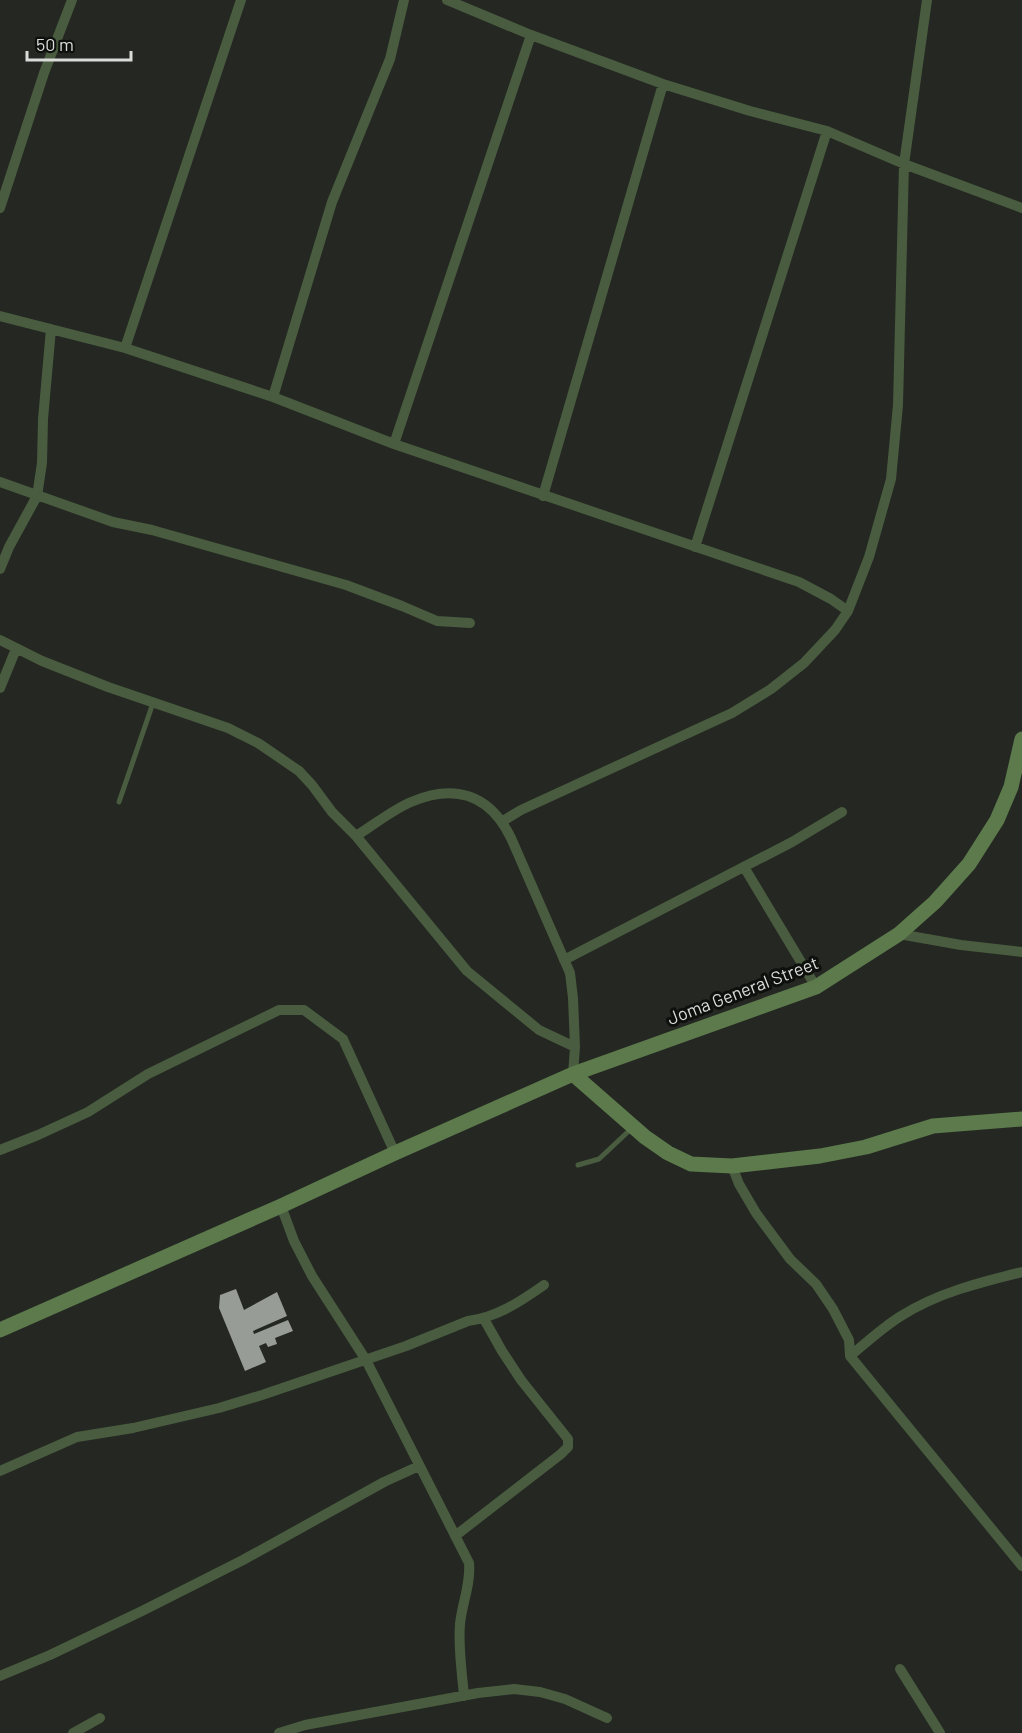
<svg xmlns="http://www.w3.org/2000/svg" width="1022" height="1733" viewBox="0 0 1022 1733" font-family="Barlow,sans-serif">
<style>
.building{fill:#989c96}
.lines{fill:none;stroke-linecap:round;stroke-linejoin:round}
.lane{stroke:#495c3f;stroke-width:5}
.street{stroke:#495c3f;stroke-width:10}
.secondary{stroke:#5c7a4b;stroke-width:15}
.labels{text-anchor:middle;stroke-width:6;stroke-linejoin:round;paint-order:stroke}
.street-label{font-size:18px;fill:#dadcd9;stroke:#0e100d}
</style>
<rect width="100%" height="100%" fill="#242722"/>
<path class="building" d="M236,1289l8,21 33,-18 10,24 -34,15 1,3 34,-14 5,11 -18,7 2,6 -9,3 -2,-4 -7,3 7,16 -21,9 -26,-63 1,-13z"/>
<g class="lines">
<path class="lane" d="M119,802l34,-99
M578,1165l21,-6 33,-31"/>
<path class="street" d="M447,0l84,35 132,49 87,27 77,20 77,33 118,44
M0,208l44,-135 28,-73
M0,316l125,32 148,49 121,47 405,138 32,17 17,12
M125,348l116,-348
M273,397l59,-195 58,-143 14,-59
M394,444l137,-409
M0,482l113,40 39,8 194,55 56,21 35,15 33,2
M543,496l120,-412
M695,547l132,-416
M0,569l9,-22 28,-51 5,-33 1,-44 8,-90
M0,640l42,21 66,26 120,41 30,15 41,28 13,14 20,27 24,24 111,135 72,59 36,17 -2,27
M0,688l16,-39
M503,821l18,-11 211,-97 39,-24 33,-26 31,-33 13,-19 21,-54 22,-78 7,-74 6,-241 23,-164
M356,836c18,-11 36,-26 55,-34 45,-19 79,-7 100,36l59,135 3,25 2,49
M744,867l72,120
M899,934l62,11 61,7
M564,960l228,-118 50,-30
M0,1150l38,-15 50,-23 60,-38 131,-64h25l39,29 52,114
M732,1166l7,18 17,29 34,46 26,25 17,25 16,31 1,16 172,210
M281,1206l13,35 18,35 54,84 103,203c2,21 -7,40 -9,61 -2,24 2,48 4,72
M850,1356c16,-13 33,-29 51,-40 36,-23 80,-34 121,-44
M0,1471l77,-34 56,-9 86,-20 43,-13 144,-49 62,-25c29,-4 52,-19 76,-36
M455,1536l106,-82 7,-7v-8l-47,-59 -19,-29 -18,-32
M900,1669l40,64
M0,1676l50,-21 92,-44 101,-51 141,-78 35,-16
M73,1733l27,-15
M279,1733l26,-8 173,-32 36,-4 26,3 25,7 42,19"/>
<path class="secondary" d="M573,1074l72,63 23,16 23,11 41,2 88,-10 46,-9 67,-21 89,-7
M0,1330l281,-124 114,-53 178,-79 243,-87 83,-53 36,-32 34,-38 28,-44 14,-33 11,-48"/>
</g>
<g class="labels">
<g class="street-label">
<text transform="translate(743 991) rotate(-21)" y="6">Joma General Street</text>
</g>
</g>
<path d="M27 51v9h104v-9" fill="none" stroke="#dadcd9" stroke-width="3"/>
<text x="36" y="51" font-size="18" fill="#dadcd9" stroke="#0e100d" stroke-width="4.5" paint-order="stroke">50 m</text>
</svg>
